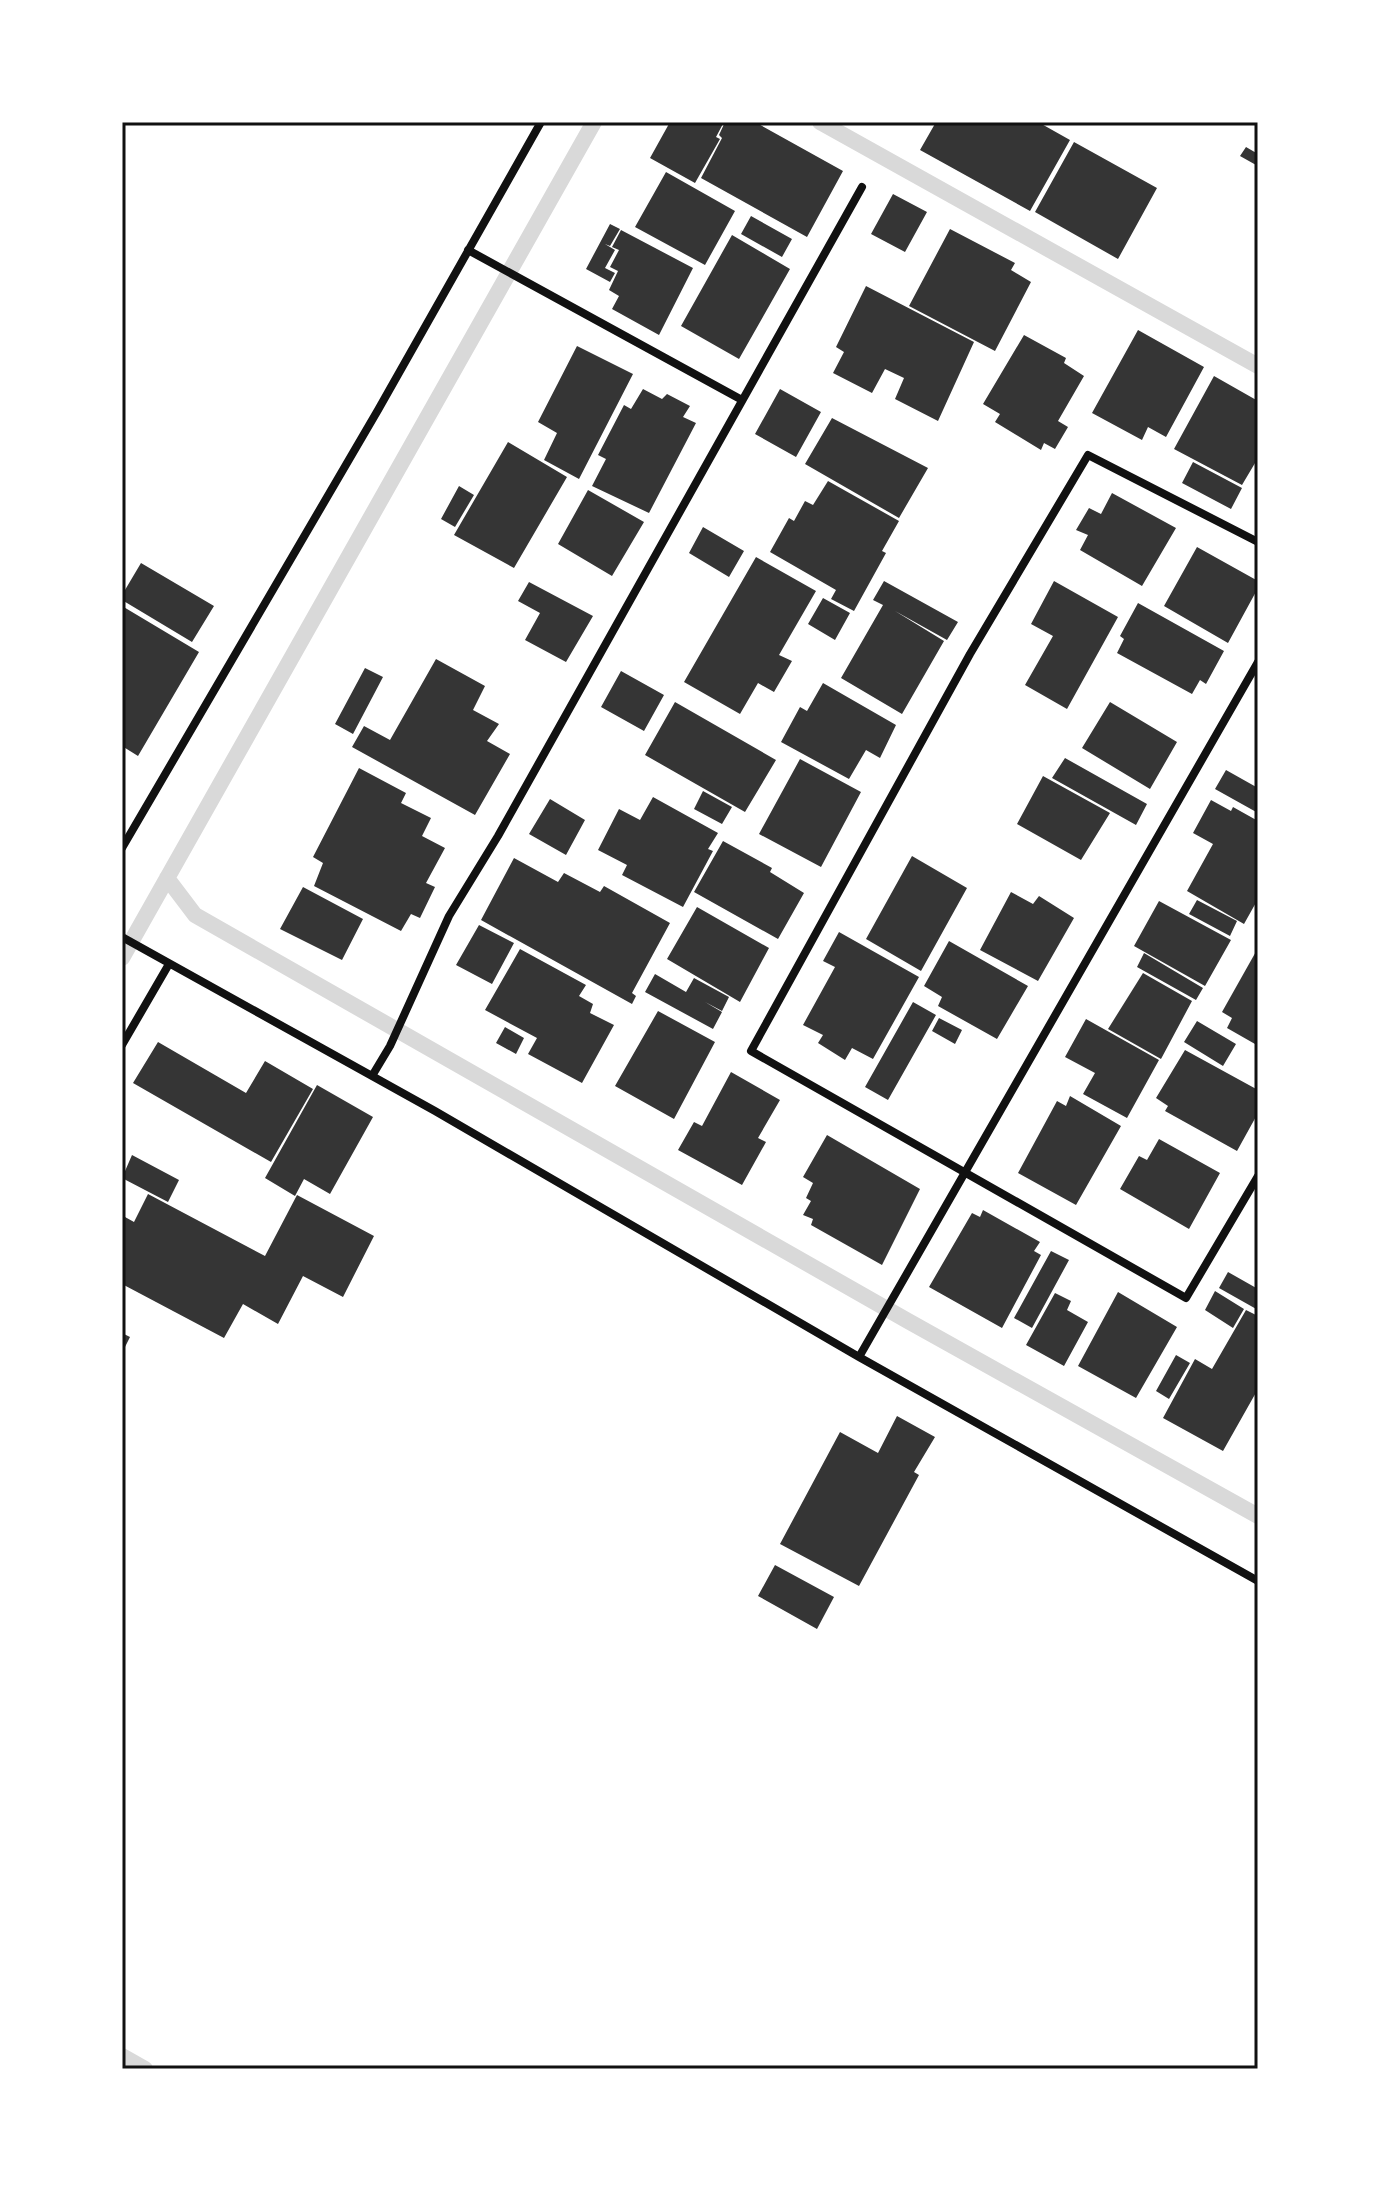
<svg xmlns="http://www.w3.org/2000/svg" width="1380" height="2191" viewBox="0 0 1380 2191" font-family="'Asap Condensed',sans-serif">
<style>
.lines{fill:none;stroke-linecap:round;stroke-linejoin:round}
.stream{stroke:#d9d9d9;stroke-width:16}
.building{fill:#353535}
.minor{stroke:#111;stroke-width:8}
.neatline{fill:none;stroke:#111;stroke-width:3}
</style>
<rect width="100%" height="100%" fill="#fff"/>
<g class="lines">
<path class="stream" d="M820,122l438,244
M167,878l28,37 713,406 350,195
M122,958l472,-836
M122,2056l23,13"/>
</g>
<path class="building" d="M670,122h54l-8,15 4,2 -25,44 -45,-25z
M725,122h30l88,49 -36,66 -106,-59 21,-40 -3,-3z
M936,122h102l32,18 -40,71 -110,-61z
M1074,142l83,46 -39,71 -83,-47z
M1246,147l12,7 -2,11 -16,-9z
M666,172l69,39 -30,54 -70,-38z
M893,194l34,18 -22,40 -34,-18z
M751,216l41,23 -10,18 -41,-23z
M610,224l10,5 -10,17 -5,-2 10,6 -10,18 10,5 -5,9 -24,-13z
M950,229l65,34 -4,7 20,12 -36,69 -86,-45z
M621,230l72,38 -34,67 -47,-26 7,-13 -10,-6 9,-19 -8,-4 9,-17 -7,-3z
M732,235l58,34 -51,90 -58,-33z
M866,286l108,56 -36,79 -43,-22 9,-21 -19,-9 -13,24 -39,-20 11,-21 -8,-5z
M1138,330l66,37 -38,70 -18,-10 -6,13 -50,-27z
M1024,335l42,23 -2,5 20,13 -26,45 10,6 -13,22 -11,-6 -3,7 -46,-28 5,-8 -17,-10z
M577,346l56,28 -54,105 -35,-19 13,-27 -19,-11z
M1214,376l44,25v57l-16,27 -68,-36z
M643,389l19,10 5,-5 23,12 -7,11 13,6 -47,90 -57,-27 14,-27 -8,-4 26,-50 7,4z
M780,389l41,23 -25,45 -41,-23z
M832,418l96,50 -29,50 -94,-54z
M508,442l59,35 -53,91 -60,-33z
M1193,462l49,26 -11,21 -49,-26z
M828,481l71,40 -17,30 4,2 -32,58 -23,-12 5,-9 -66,-38 19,-34 5,3 11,-20 8,4z
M459,486l15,9 -19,32 -14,-8z
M588,490l56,32 -32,54 -54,-32z
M1112,493l64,35 -34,58 -62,-36 8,-15 -12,-5 13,-22 12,6z
M703,527l41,24 -15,26 -40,-24z
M1197,547l61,34v7l-30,55 -64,-37z
M756,557l60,34 -37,64 13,6 -18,31 -16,-9 -18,31 -56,-32z
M141,563l73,43 -22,36 -70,-42v-5z
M884,581l74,41 -11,18 -52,-29 49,30 -42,73 -61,-36 42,-73 -10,-5z
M1054,581l64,36 -51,92 -42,-24 28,-49 -22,-12z
M529,582l64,34 -27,46 -41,-22 15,-27 -22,-12z
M823,598l27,15 -15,27 -27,-16z
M1138,603l86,48 -18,33 -6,-4 -8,14 -75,-41 7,-14 -4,-3z
M122,606l77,46 -61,104 -16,-10z
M436,659l49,27 -12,24 26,14 -12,17 23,13 -35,61 -123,-68 12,-21 26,14z
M365,668l18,9 -30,57 -18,-10z
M621,671l43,24 -20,36 -43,-24z
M823,683l73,42 -16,33 -14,-8 -17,29 -68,-37 19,-35 7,4z
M675,702l101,58 -31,52 -100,-57z
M1110,702l67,40 -27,47 -68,-41z
M1065,758l82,46 -11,21 -84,-47z
M800,759l61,33 -40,75 -62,-33z
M359,768l47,25 -5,10 30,15 -9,18 23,12 -19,35 9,4 -15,31 -9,-4 -10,17 -87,-45 9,-23 -10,-6z
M1226,770l32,18v25l-43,-24z
M1043,776l67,37 -29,47 -64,-36z
M703,791l29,16 -10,17 -28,-15z
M653,797l65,36 -10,16 5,2 -30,56 -61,-32 5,-10 -29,-15 21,-41 21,11z
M550,799l35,21 -19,35 -37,-21z
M1211,800l20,11 2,-4 25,14v78l-14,25 -57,-33 26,-47 -20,-11z
M723,841l49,27 -2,4 34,21 -26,46 -84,-47z
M912,856l55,32 -46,83 -55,-32z
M514,858l44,24 6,-9 36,19 4,-6 66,37 -38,70 4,3 -4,8 -151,-84z
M303,887l60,32 -21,41 -62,-31z
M1011,892l22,12 6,-8 35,22 -36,63 -58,-31z
M1197,900l40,21 -7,15 -41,-22z
M1159,901l72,39 -26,46 -71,-40z
M697,907l72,41 -29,54 -73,-43z
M479,925l35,18 -22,41 -36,-19z
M839,932l80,45 -46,82 -21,-11 -7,12 -27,-17 5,-8 -20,-10 32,-58 -12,-6z
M949,941l79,45 -31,53 -59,-33 4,-9 -18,-11z
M1258,948v92l-3,4 -28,-16 5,-10 -10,-6z
M520,949l66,36 -7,11 14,8 -3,9 24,12 -32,58 -54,-29 9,-16 -52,-28z
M1144,953l59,35 -7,12 -59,-33z
M1143,973l49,28 -31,58 -53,-30z
M655,974l31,18 8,-14 35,19 -7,14 -17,-9 17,10 -9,17 -68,-37z
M913,1002l23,13 -48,85 -23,-13z
M658,1011l57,31 -41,77 -59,-33z
M939,1018l23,12 -7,14 -23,-13z
M1086,1019l73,41 -32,58 -44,-24 12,-21 -30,-16z
M1197,1021l39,23 -13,22 -39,-24z
M505,1027l19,11 -8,16 -20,-11z
M158,1042l88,51 19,-32 48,28 -42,73 -138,-79z
M1185,1050l73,40v23l-21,38 -72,-40 3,-5 -12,-8z
M731,1072l49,28 -22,38 8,4 -24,43 -64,-35 16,-28 8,4z
M317,1085l56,32 -43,77 -26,-15 -9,17 -30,-18z
M1070,1096l51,30 -45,79 -58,-32 39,-72 9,5z
M827,1135l93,54 -38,76 -71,-40 2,-6 -10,-4 8,-14 -5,-3 7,-15 -10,-6z
M1159,1139l61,34 -31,56 -69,-40 19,-33 8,4z
M132,1155l47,25 -11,22 -46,-24z
M148,1194l117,62 32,-61 77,41 -31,61 -40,-21 -25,48 -35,-20 -19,34 -102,-54v-62l3,-5 9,5z
M983,1210l57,32 -6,9 7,4 -39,73 -73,-41 43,-74 8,4z
M1051,1251l18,9 -37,68 -18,-10z
M1228,1272l30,17v21l-39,-22z
M1215,1291l29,18 -11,19 -28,-18z
M1118,1292l59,35 -41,71 -58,-32z
M1055,1293l16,8 -4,9 21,12 -24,44 -38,-21z
M1246,1310l12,6v73l-35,62 -60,-33 32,-59 17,10z
M122,1333l8,4 -8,16z
M1176,1355l14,8 -21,36 -13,-8z
M897,1416l38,21 -21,35 5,3 -60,111 -79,-42 60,-112 38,21z
M775,1565l59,32 -17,32 -59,-33z"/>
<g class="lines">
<path class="minor" d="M468,250l274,150
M1258,542l-170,-87 -118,199 -219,397 435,247 72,-122
M122,848l256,-438 163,-288
M122,937l313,174 424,246 399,224
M122,1045l47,-81
M372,1076l18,-30 59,-130 49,-80 364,-649
M859,1357l399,-695"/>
</g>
<rect width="1380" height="2191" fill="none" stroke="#ffffff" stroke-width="248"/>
<rect x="124" y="124" width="1132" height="1943" class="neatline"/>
</svg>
